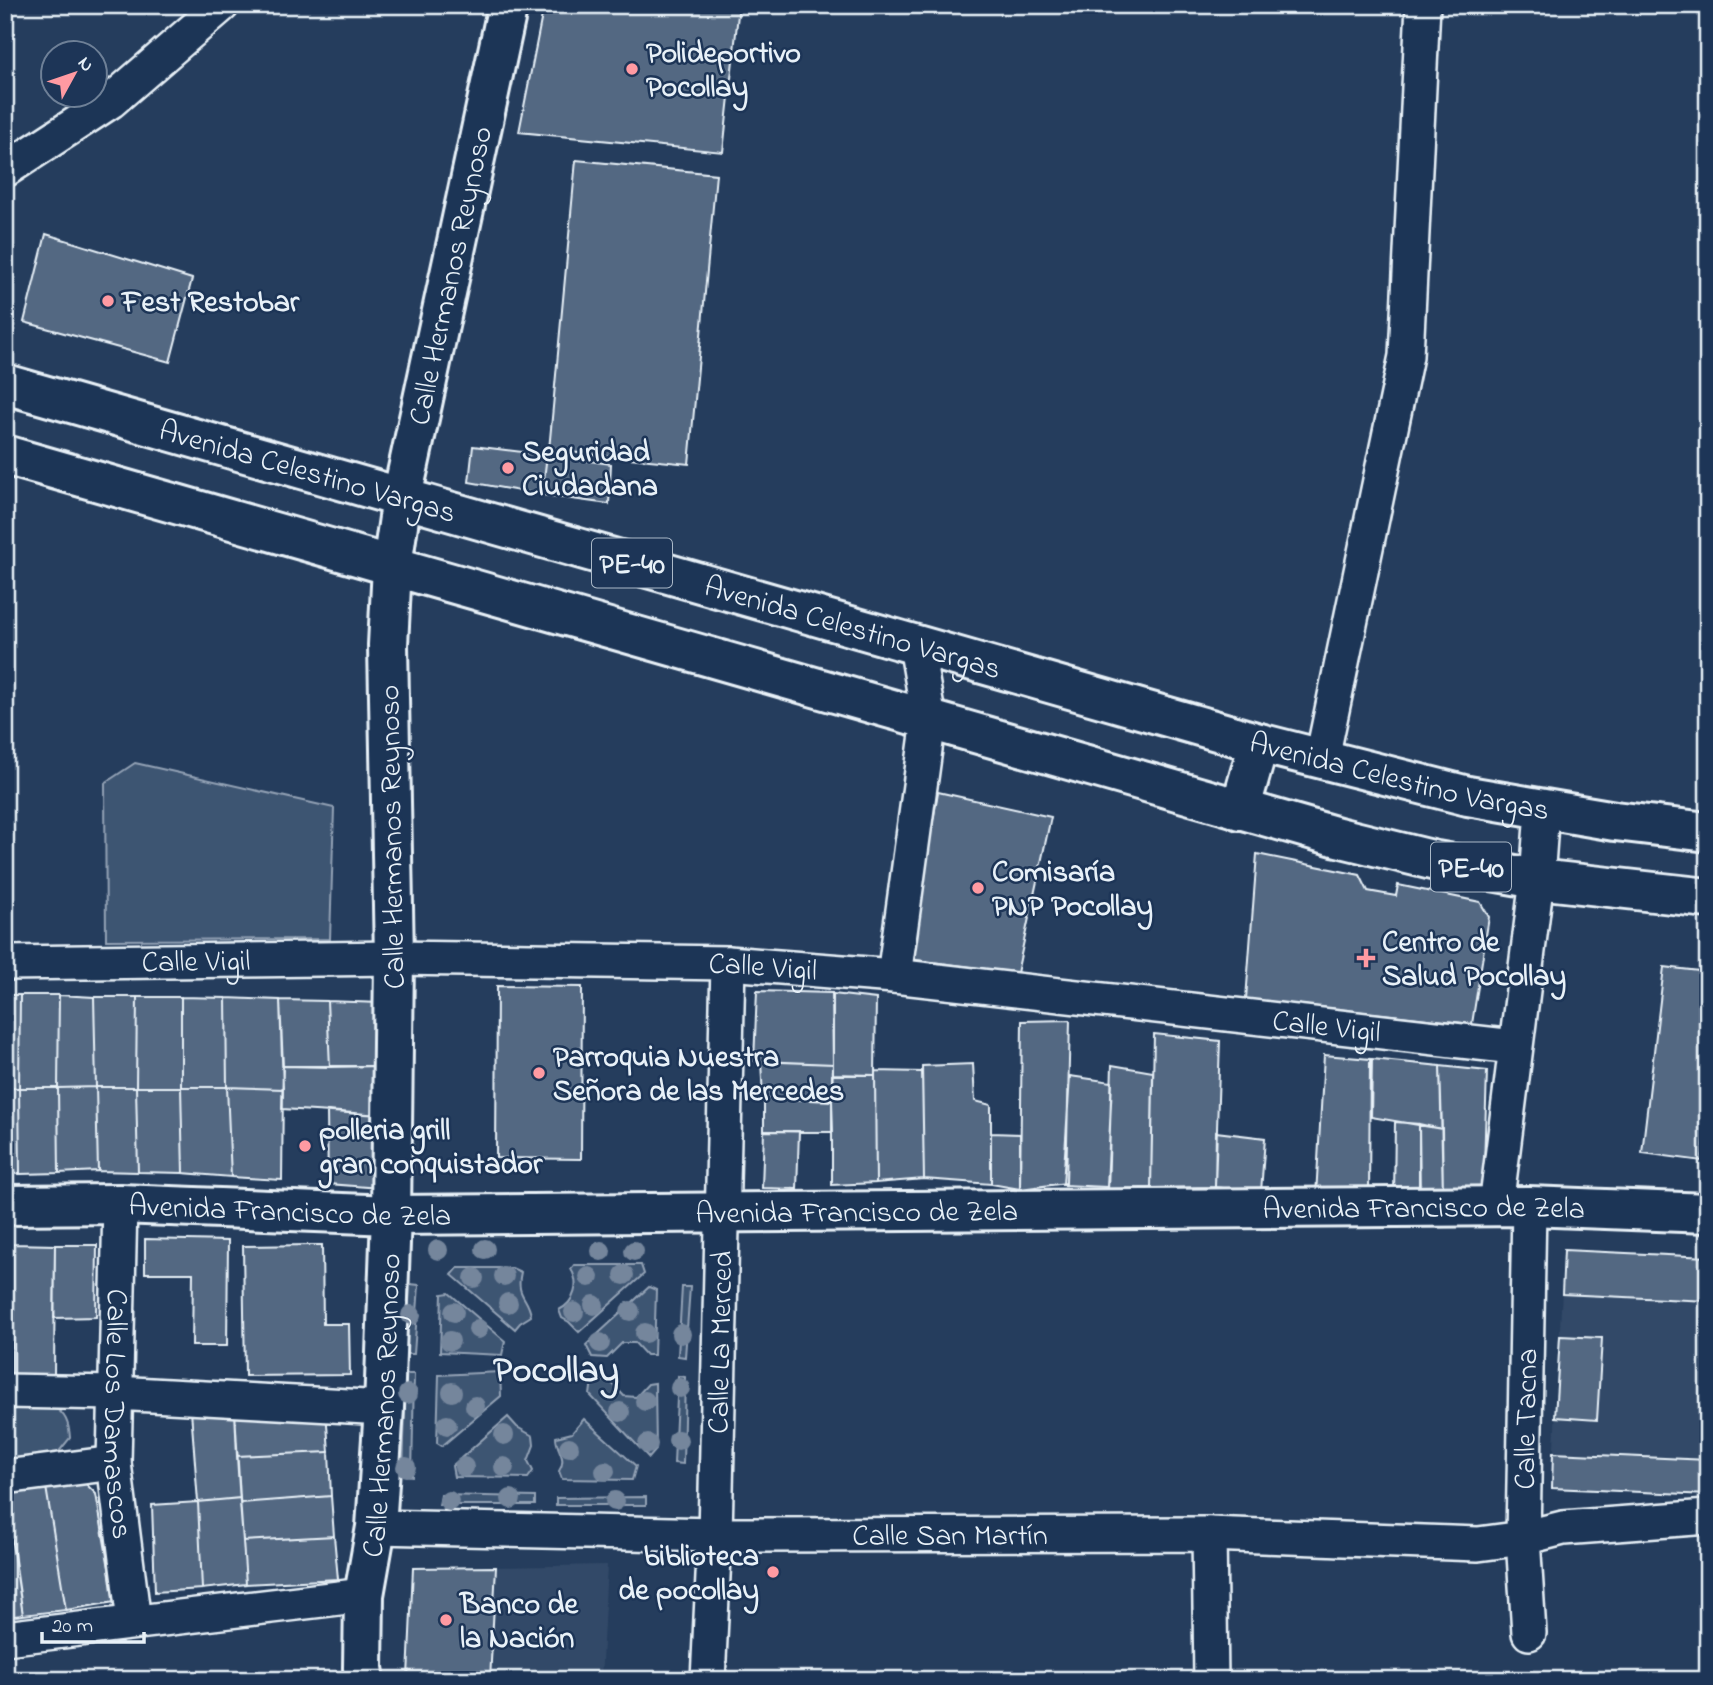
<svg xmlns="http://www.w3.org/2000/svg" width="1713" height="1685" viewBox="0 0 1713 1685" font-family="'Indie Flower',sans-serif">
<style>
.built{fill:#334a68}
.green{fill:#3e5472;stroke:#93a2b5;stroke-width:2}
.building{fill:#536782;stroke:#e8f1f8;stroke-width:2}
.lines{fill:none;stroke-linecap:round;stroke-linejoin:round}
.minor-casing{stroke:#e8f1f8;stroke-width:38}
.tertiary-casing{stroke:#e8f1f8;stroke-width:44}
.trunk-casing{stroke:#e8f1f8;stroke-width:44}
.minor{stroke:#1d3557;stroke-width:33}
.tertiary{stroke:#1d3557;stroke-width:38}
.trunk{stroke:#1d3557;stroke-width:38}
.tree{fill:#74869c}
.poi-dot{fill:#ff9aa2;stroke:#1d3557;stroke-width:2.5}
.labels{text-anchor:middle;stroke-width:5;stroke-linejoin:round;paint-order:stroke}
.shield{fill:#1d3557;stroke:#abb9c8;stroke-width:2}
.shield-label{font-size:28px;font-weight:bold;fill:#e8f1f8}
.poi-label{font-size:30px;font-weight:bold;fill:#e8f1f8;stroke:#1d3557;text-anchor:start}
.street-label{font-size:30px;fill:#e8f1f8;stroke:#1d3557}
.district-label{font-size:37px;font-weight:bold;fill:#e8f1f8;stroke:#1d3557}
</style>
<rect width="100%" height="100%" fill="#253d5d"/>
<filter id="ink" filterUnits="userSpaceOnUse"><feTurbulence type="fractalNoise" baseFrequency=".0143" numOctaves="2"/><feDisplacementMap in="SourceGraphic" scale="14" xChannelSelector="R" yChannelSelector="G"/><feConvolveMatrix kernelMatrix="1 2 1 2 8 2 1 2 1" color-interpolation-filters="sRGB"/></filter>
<g filter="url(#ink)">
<path class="built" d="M1564,1250l144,7v238l-156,-7z
M607,1565l-6,115h-111l6,-113z"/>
<path class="green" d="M135,763l199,45 -4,131 -224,1 -1,-157z
M574,1265h67l3,9 -65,58 -10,-10 -7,-4 -3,-8c16,-8 21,-26 12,-41z
M458,1268h54l9,4c-6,25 8,25 10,44l-11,7 -5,6 -63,-54z
M410,1284l9,1 -5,69h-8z
M649,1287l7,3 -2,65h-8l-11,-12h-13l-15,15 -15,-1 -6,-12z
M682,1287h8l-5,70 -7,-1z
M449,1293l56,48 -3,14 -62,-3 2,-58z
M500,1372l1,24 -59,50 -5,-3 2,-68z
M406,1374h8l-2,102 -9,-1z
M678,1376l7,1 -2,87 -9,-1z
M592,1380l18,1 14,15 12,1 12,-13 7,-1 1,67 -7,8 -59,-63z
M5,1405c33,2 63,-9 65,33l-13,16 -52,7z
M508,1417l9,10 16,9 1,9 -6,16 5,10 -5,7 -74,-1 -2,-11z
M584,1419l52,47 -4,14 -70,-1 -3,-8c9,-14 -3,-20 -3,-34l16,-4z
M441,1495l94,2v8h-96z
M646,1497v8h-90v-7z"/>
<path class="building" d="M544,5h195l-16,147 -204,-20z
M576,160l140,14 -27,290 -140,-14z
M46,234l146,45 -22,83 -146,-40z
M473,446l74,9 -5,40 -73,-13z
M547,455l64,9 -2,40 -67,-9z
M938,792l113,25 -34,156 -108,-14z
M1257,854l103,21 8,16 28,5 2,-11 82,17 9,15 -17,107 -226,-25z
M1664,967l44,5v141l-6,48 -60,-8z
M497,986l85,1 -1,172 -85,-1z
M757,991l75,2 1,71 -79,-3z
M833,994l43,5 -1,76 -42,-1z
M5,995h15l-1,93h-14z
M20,995h39l-1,93h-39z
M59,995l35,2 2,90 -38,1z
M94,997h43l-1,90h-40z
M137,997h44v90h-45z
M181,997l45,1 1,89h-46z
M226,998l54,2 3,89 -56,-2z
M280,1000l47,1 3,66 -47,-1z
M327,1001l53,2 1,63 -51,1z
M1070,1020l-4,163 -46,6 2,-168z
M1154,1034l66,7 -5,146 -64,1z
M1324,1055l46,4 -1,137h-53z
M1372,1059l68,7 2,63 -71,-12z
M761,1061l72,3 -1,35 -69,-1z
M973,1064l2,37 16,4v79l-67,-5 -2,-113z
M1112,1065l41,7 -2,116 -43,4z
M283,1066h98l-1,49 -98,-6z
M1440,1066l47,5 -4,127 -40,-2z
M875,1071l47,1 2,107 -48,4z
M832,1075h43l1,108 -44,2z
M1070,1076l42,6 -5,105 -44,-2z
M96,1087l2,84 -39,2 -1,-85z
M96,1087h40l2,85 -40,-1z
M136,1087h45l2,86 -45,-1z
M181,1087h46l4,90 -48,-4z
M227,1087l56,2 -1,91 -51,-3z
M5,1088h14l1,86 -15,-1z
M19,1088h39l1,85 -39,1z
M764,1098l68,3 1,31 -69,-1z
M327,1111l53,4v73l-52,-4z
M1395,1122l24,2v74h-25z
M1419,1124l23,5 1,67 -23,1z
M764,1131h35l-2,58 -35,-1z
M1216,1132l49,6 -4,54 -46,-5z
M991,1133l29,1v55l-29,-5z
M145,1239l83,2 -1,105h-35l1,-73h-48z
M5,1244h7v131h-7z
M12,1244l43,1 -1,132 -42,-2z
M55,1245h42l-1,72 -42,1z
M310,1245h12l1,79h26l1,51 -105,1 -2,-130z
M1564,1250l144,7v44l-146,-7z
M1560,1336l42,2 -5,82 -42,-3z
M326,1410l3,42 -92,4 -2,-45z
M191,1411h44l5,87 -42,4z
M329,1452l2,44 -91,7 -3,-47z
M1553,1453l155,7v35l-156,-7z
M84,1482l12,12 19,108 -49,8 -20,-123z
M46,1487l20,123 -43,5 -18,-123z
M331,1496l3,40 -91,5 -3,-38z
M5,1498l18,117 -18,2z
M240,1498l6,86 -44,5 -4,-87z
M198,1502l4,87 -47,3 -3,-87z
M334,1536l4,43 -92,5 -3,-43z
M496,1567l-6,113h-79l-3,-3 5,-109z"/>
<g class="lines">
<g class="minor-casing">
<g id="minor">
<path d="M5,170l106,-69 111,-96"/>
<path d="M1322,758l84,-402 17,-351"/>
<path id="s1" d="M5,963l389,-5 334,5 166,13 620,71"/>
<path d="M894,976l35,-256 -13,-75"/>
<path id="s2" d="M120,1204l-6,259 20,159"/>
<path d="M1496,1206l41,-327 5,-69"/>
<path d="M1529,1206l-6,332 6,95"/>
<path d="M5,1391l110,2 269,15"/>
<path d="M5,1477l109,-14"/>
<path id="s3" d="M376,1527l339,8 494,-1 269,10 45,-6 40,-10 145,-11"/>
<path d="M1209,1534l2,146"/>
<path d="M5,1638l359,-43"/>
<path id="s4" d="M708,1680l7,-145 13,-572"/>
</g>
</g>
<g class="tertiary-casing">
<g id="tertiary">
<path id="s5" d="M5,1205l115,-1 271,11 1138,-9 179,7"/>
<path id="s6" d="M365,1680l-2,-12 1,-73 12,-68 8,-119 7,-193 3,-257 -6,-313 4,-79 10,-69 106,-492"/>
</g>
</g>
<g class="trunk-casing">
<g id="trunk">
<path id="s7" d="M5,384l1254,359 209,53 147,25 93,11"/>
<path d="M5,455l1333,382 98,24 101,18 171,19"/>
<path d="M1240,810l19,-67"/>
</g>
</g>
<use href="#minor" class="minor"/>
<use href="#tertiary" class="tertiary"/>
<use href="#trunk" class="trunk"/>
</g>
<g class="tree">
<circle cx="485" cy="1249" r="10"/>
<circle cx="438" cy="1250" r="10"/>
<circle cx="601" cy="1251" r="10"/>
<circle cx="634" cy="1251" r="10"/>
<circle cx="624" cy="1275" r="10"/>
<circle cx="504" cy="1276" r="10"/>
<circle cx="589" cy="1277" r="10"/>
<circle cx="474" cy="1278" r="10"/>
<circle cx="508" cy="1303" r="10"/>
<circle cx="594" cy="1305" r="10"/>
<circle cx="630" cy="1311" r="10"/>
<circle cx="454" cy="1312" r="10"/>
<circle cx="574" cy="1312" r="10"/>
<circle cx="411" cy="1315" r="10"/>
<circle cx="478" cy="1329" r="10"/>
<circle cx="645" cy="1333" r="10"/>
<circle cx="681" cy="1334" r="10"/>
<circle cx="450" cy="1341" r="10"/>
<circle cx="600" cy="1343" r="10"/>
<circle cx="680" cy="1388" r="10"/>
<circle cx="452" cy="1392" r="10"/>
<circle cx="408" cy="1394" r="10"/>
<circle cx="645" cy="1401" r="10"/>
<circle cx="475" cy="1406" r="10"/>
<circle cx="620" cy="1412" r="10"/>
<circle cx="447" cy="1425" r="10"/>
<circle cx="504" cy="1435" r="10"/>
<circle cx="678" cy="1440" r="10"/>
<circle cx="648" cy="1444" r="10"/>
<circle cx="569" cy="1447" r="10"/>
<circle cx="406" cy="1467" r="10"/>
<circle cx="464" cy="1467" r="10"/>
<circle cx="504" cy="1467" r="10"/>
<circle cx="605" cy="1471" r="10"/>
<circle cx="511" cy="1499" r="10"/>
<circle cx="449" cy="1501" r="10"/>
<circle cx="615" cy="1501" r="10"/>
</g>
</g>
<g class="poi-dot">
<circle cx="632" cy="69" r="7"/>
<circle cx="108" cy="301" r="7"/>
<circle cx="508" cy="468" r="7"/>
<circle cx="978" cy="888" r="7"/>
<path d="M1362.5 947.5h7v7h7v7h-7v7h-7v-7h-7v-7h7z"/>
<circle cx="539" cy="1073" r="7"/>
<circle cx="305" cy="1146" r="7"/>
<circle cx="773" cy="1572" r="7"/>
<circle cx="446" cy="1620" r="7"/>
</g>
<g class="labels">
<g class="shield">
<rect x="592" y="538.5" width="80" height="49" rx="5"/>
<rect x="1431" y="842.5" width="80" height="49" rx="5"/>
</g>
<g class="shield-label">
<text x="632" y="573">PE-40</text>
<text x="1471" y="877">PE-40</text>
</g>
<g class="poi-label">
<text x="646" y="62">Polideportivo<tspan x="646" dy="34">Pocollay</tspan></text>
<text x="122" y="311">Fest Restobar</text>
<text x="522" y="461">Seguridad<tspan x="522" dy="34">Ciudadana</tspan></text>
<text x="992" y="881">Comisaría<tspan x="992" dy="34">PNP Pocollay</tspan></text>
<text x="1382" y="951">Centro de<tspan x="1382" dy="34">Salud Pocollay</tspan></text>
<text x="553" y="1066">Parroquia Nuestra<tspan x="553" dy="34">Señora de las Mercedes</tspan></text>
<text x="319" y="1139">polleria grill<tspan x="319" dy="34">gran conquistador</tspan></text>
<text x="759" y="1565" text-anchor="end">biblioteca<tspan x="759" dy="34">de pocollay</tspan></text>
<text x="460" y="1613">Banco de<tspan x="460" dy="34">la Nación</tspan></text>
</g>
<g class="street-label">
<text dy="10" stroke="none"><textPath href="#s6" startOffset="1412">Calle Hermanos Reynoso</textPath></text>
<text dy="10" stroke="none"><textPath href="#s7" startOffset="315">Avenida Celestino Vargas</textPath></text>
<text dy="10" stroke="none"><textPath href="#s7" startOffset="882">Avenida Celestino Vargas</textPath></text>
<text dy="10" stroke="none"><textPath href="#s7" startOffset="1449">Avenida Celestino Vargas</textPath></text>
<text transform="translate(391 837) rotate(-91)" y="10">Calle Hermanos Reynoso</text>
<text dy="10" stroke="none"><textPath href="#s1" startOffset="191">Calle Vigil</textPath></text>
<text dy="10" stroke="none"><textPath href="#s1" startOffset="758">Calle Vigil</textPath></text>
<text dy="10" stroke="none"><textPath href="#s1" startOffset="1325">Calle Vigil</textPath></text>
<text dy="10" stroke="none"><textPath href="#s5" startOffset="285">Avenida Francisco de Zela</textPath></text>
<text dy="10" stroke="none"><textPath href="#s5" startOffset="1419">Avenida Francisco de Zela</textPath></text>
<text dy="10" stroke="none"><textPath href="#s5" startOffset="852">Avenida Francisco de Zela</textPath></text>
<text dy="10" stroke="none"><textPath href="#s4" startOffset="338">Calle La Merced</textPath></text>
<text dy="10" stroke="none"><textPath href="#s6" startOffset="276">Calle Hermanos Reynoso</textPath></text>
<text dy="10" stroke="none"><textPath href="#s2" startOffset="210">Calle Los Damascos</textPath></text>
<text transform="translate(1525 1419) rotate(-89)" y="10">Calle Tacna</text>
<text dy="10" stroke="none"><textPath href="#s3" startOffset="574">Calle San Martín</textPath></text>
</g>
<g class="district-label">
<text x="556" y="1381">Pocollay</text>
</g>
</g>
<rect width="1713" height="1685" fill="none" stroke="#1d3557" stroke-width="28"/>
<rect x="14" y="14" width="1685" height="1657" fill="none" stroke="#e8f1f8" stroke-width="2.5" filter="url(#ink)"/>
<g transform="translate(74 74) rotate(50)"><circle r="33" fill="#1d3557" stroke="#6e8097" stroke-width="2"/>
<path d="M0-5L12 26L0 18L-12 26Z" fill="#ff9aa2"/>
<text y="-10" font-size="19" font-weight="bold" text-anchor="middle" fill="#e8f1f8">N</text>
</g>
<path d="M42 1632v10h102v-10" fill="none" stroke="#e8f1f8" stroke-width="3.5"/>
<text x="52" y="1632" font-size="21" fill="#e8f1f8" stroke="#1d3557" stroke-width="5" paint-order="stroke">20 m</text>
</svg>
